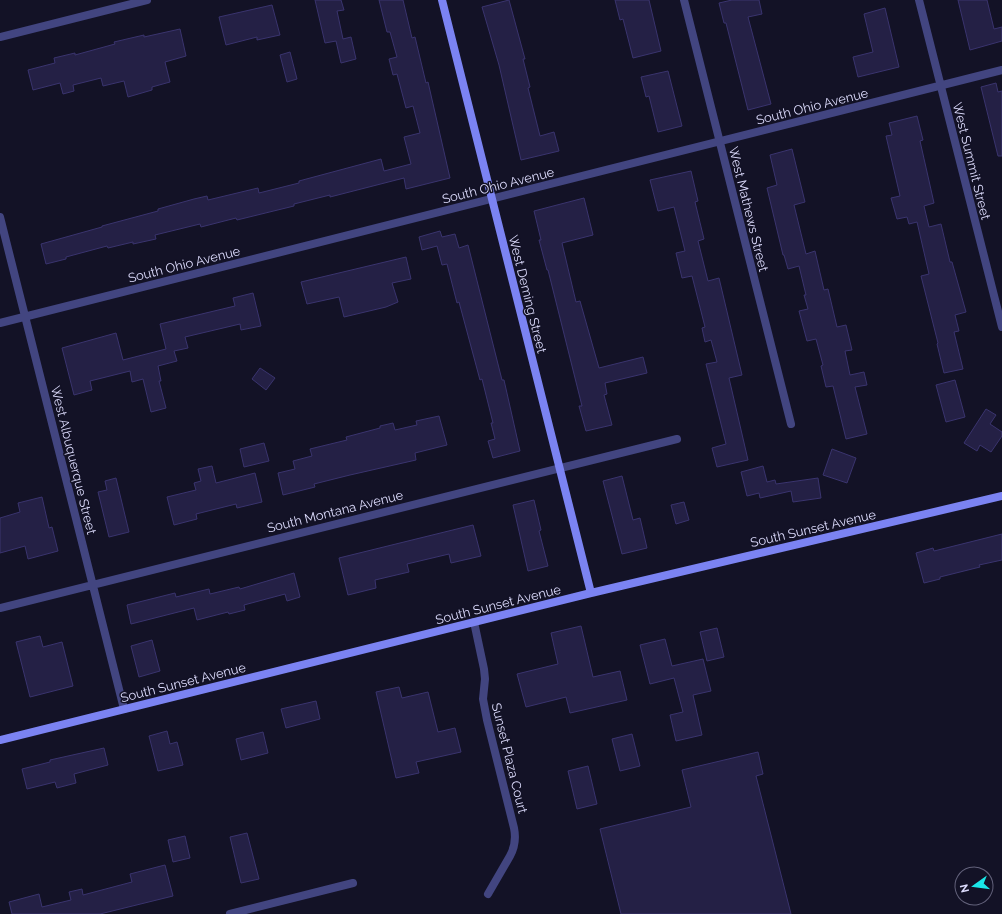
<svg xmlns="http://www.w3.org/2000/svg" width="1002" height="914" viewBox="0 0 1002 914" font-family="Raleway,sans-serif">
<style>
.building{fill:#242045;stroke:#3a346e}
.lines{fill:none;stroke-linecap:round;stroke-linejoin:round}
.street{stroke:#424580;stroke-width:8}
.secondary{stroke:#7b83f2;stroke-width:8}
.labels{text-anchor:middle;stroke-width:3;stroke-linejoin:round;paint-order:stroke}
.street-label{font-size:13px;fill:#dbdafb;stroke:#131226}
</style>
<rect width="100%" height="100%" fill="#131226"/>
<path class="building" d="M315,0h26l3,10 -7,1 6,28 8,-2 5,22 -15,4 -5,-22 -11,2z
M379,0h24l9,38 3,-1 11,46 2,-1 22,96 -44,11 -2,-11 -74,19v-2l-36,9v2l-57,14 -1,-2 -35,9 -1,-3 -45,11 1,4 -23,5v-2l-25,6 -1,-2 -41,11v2l-20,5 -5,-20 61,-17v-1l56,-15v-2l36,-10 13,-3 1,4 50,-12 1,5 40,-10v-2l82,-22 3,12 27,-7 -7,-27 16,-4 -7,-27 -7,2 -9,-34 -4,1 -4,-16 8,-2 -7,-25h-3z
M509,0l16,59h-2l7,28 -2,1 12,48 14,-4 5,19 -38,9 -22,-95 -17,-58z
M615,0h34l12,51 -28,7 -10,-39 -3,1z
M732,0h27l3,14 -14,3 23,87 -23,6 -22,-87h-2l-5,-20z
M958,0h29l7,29 8,-2v14l-32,9z
M272,5l8,30 -23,5v-3l-31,8 -7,-28z
M885,8l14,59 -41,10 -5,-20 20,-5 -9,-38z
M180,29l6,27 -21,6 5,20 -18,5v3l-24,7 -4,-16 -21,5 -2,-8 -28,7 1,6 -11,3 -3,-11 -27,7 -5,-20 27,-7 -1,-5 21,-5v2l40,-11 -1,-2 30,-7v2z
M290,52l7,27 -10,3 -7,-27z
M668,71l14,55 -24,6 -9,-36 -3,1 -5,-20z
M996,83l2,9 4,-1v65h-4l-17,-69z
M917,116l6,24 -3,1 14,62 -10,3 5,21 12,-3 9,38h2l14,50 -11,3 4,16 -5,1 9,37 -19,4 -7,-29 1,-1 -17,-67 8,-2 -12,-52 -8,2 -2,-7 -10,2 -6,-21 9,-2 -14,-60 6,-1 -3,-12z
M792,149l13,53 -11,3 12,49 9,-3 9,39 4,-1 9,38 9,-2 6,25 -7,1 5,24 14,-3 3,13 -12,2 12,47 -21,5 -13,-53 -7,1 -5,-21 2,-1 -7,-26 -9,2 -8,-30 9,-2 -4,-14h2l-7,-29 -11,3 -4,-14h-1l-16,-67 10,-3 -7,-30z
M691,171l7,30 -3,1 9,37 -6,2 10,40 11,-3 23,97 -13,3 19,82 -31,7 -5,-19 14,-4 -20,-80 11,-2 -6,-22 -6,2 -3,-14 3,-1 -13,-51 -10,2 -6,-25 9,-2 -11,-44 -16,4 -8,-31z
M584,198l9,37 -31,8 14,59 4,-1 19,67 44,-11 4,16 -42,10 2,11 -3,1 8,30 -26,6 -7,-25h3l-34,-136h-1l-8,-30h2l-7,-29z
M440,231l2,6 13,-3 4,14 9,-3 34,135h2l16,71 -27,7 -5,-17 7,-2 -4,-16h2l-11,-44 -2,1 -21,-78 -2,1 -10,-39 -5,1 -5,-19 -15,4 -3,-13z
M406,257l5,22 -19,4 6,19 -12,5 -42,10 -5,-20 -32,7 -6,-22z
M253,293l8,33 -20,4 -1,-6 -55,13 3,11 -14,3 3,10 -19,5 3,15h-2l7,27 -15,4 -8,-33 -11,3 -2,-11 -40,10 2,9 -18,5 -12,-47 54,-15 7,27 43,-11 -6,-25 75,-18 -2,-8z
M260,368l15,10 -9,12 -14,-11z
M955,380l10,37 -19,5 -10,-37z
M986,409l10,6 -6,9 12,8v4l-11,16 -11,-7 -3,6 -13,-8z
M439,416l8,29 -32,8 1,7 -66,15 -36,9 1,3 -32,8 -5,-22 17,-4 -2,-8 19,-5 -2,-7 37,-9 -1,-3 34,-9v-2l13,-3 2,7 22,-5 -1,-4z
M264,443l5,18 -25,6 -4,-18z
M832,449l24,9 -9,25 -24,-8z
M212,466l4,17 39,-10 7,29 -25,6 -1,-4 -40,10 1,5 -23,6 -7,-28 29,-7 -2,-7 7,-2 -3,-12z
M763,466l4,16 8,-2 1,4 42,-6 3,20 -28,4 -2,-11 -31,7 -1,-5 -12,3 -6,-24z
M622,476l11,44 7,-2 7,30 -25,6 -19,-73z
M116,478l13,54 -20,5 -11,-45 9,-2 -2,-9z
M42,497l7,31 3,-1 6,24 -30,8 -3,-13 -25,7v-35l20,-6 -2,-9z
M534,500l7,30 -2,1 9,35 -20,5 -15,-66z
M684,502l5,18 -13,4 -5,-19z
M473,525l8,31 -30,7 -2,-9 -42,10 2,8 -34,8 1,8 -28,7 -9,-37z
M1002,534v26l-23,5 1,2 -40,10v2l-16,4 -8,-30 17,-5 1,3z
M294,573l6,24 -13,4 -2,-7 -41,11 1,5 -16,4 -1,-2 -31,8 -3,-12 -63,16 -4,-19 48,-12 1,4 33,-8 1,5 29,-7 1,2z
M581,626l12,51 27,-6 7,29 -57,13 -4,-16 -40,10 -9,-33 41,-10 -7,-31z
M717,628l7,29 -17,4 -7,-29z
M40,636l3,11 19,-5 11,44 -43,11 -14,-55z
M665,639l7,27 31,-7 8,32 -18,4 9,40 -26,6 -6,-26 13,-3 -9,-34 -24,6 -10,-39z
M152,640l8,31 -21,6 -8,-31z
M399,687l3,11 26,-6 10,40 17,-4 6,24 -45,10 3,11 -23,5 -20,-86z
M316,701l4,18 -34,9 -5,-19z
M167,731l3,13 7,-2 6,23 -25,6 -9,-35z
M263,732l5,21 -27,7 -5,-21z
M632,734l8,32 -20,5 -8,-32z
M104,748l4,17 -34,9 2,9 -19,5 -2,-6 -28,7 -5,-20 28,-7v-2z
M758,752l5,22 -7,2 35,138h-170l-21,-85 91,-22 -9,-37z
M588,766l9,38 -20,5 -9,-38z
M247,833l12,46 -18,4 -11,-46z
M185,836l5,22 -17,4 -5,-22z
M165,865l8,31 -73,18h-88l-3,-12 30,-8 3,13 29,-7 -2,-8 13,-3 1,6 49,-13 -2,-8z"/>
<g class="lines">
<path class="street" d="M684,0l107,424
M919,0l83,327
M0,37l147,-37
M0,217l124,492
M0,323l1002,-253
M0,608l677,-169
M474,622l10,47 1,10 -2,20 4,21 27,108c2,10 1,19 -4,28l-22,38
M230,914l123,-31"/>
<path class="secondary" d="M442,0l149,593
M0,740l591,-147 411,-97"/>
</g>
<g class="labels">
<g class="street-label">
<text transform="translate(812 106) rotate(-14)" y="5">South Ohio Avenue</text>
<text transform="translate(972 161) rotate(76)" y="5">West Summit Street</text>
<text transform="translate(498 185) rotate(-14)" y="5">South Ohio Avenue</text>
<text transform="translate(749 209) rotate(76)" y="5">West Mathews Street</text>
<text transform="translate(184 264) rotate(-14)" y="5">South Ohio Avenue</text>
<text transform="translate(528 294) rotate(76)" y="5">West Deming Street</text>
<text transform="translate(74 460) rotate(76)" y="5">West Albuquerque Street</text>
<text transform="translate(335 511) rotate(-14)" y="5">South Montana Avenue</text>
<text transform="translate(813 528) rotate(-13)" y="5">South Sunset Avenue</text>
<text transform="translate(498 604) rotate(-14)" y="5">South Sunset Avenue</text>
<text transform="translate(183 682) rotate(-14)" y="5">South Sunset Avenue</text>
<text transform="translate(510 758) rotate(76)" y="5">Sunset Plaza Court</text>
</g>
</g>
<g transform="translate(974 886) rotate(256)"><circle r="19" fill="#131226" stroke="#63627b"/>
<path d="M0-3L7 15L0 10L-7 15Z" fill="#1ae7e8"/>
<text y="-6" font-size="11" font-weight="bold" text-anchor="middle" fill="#dbdafb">N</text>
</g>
</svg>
